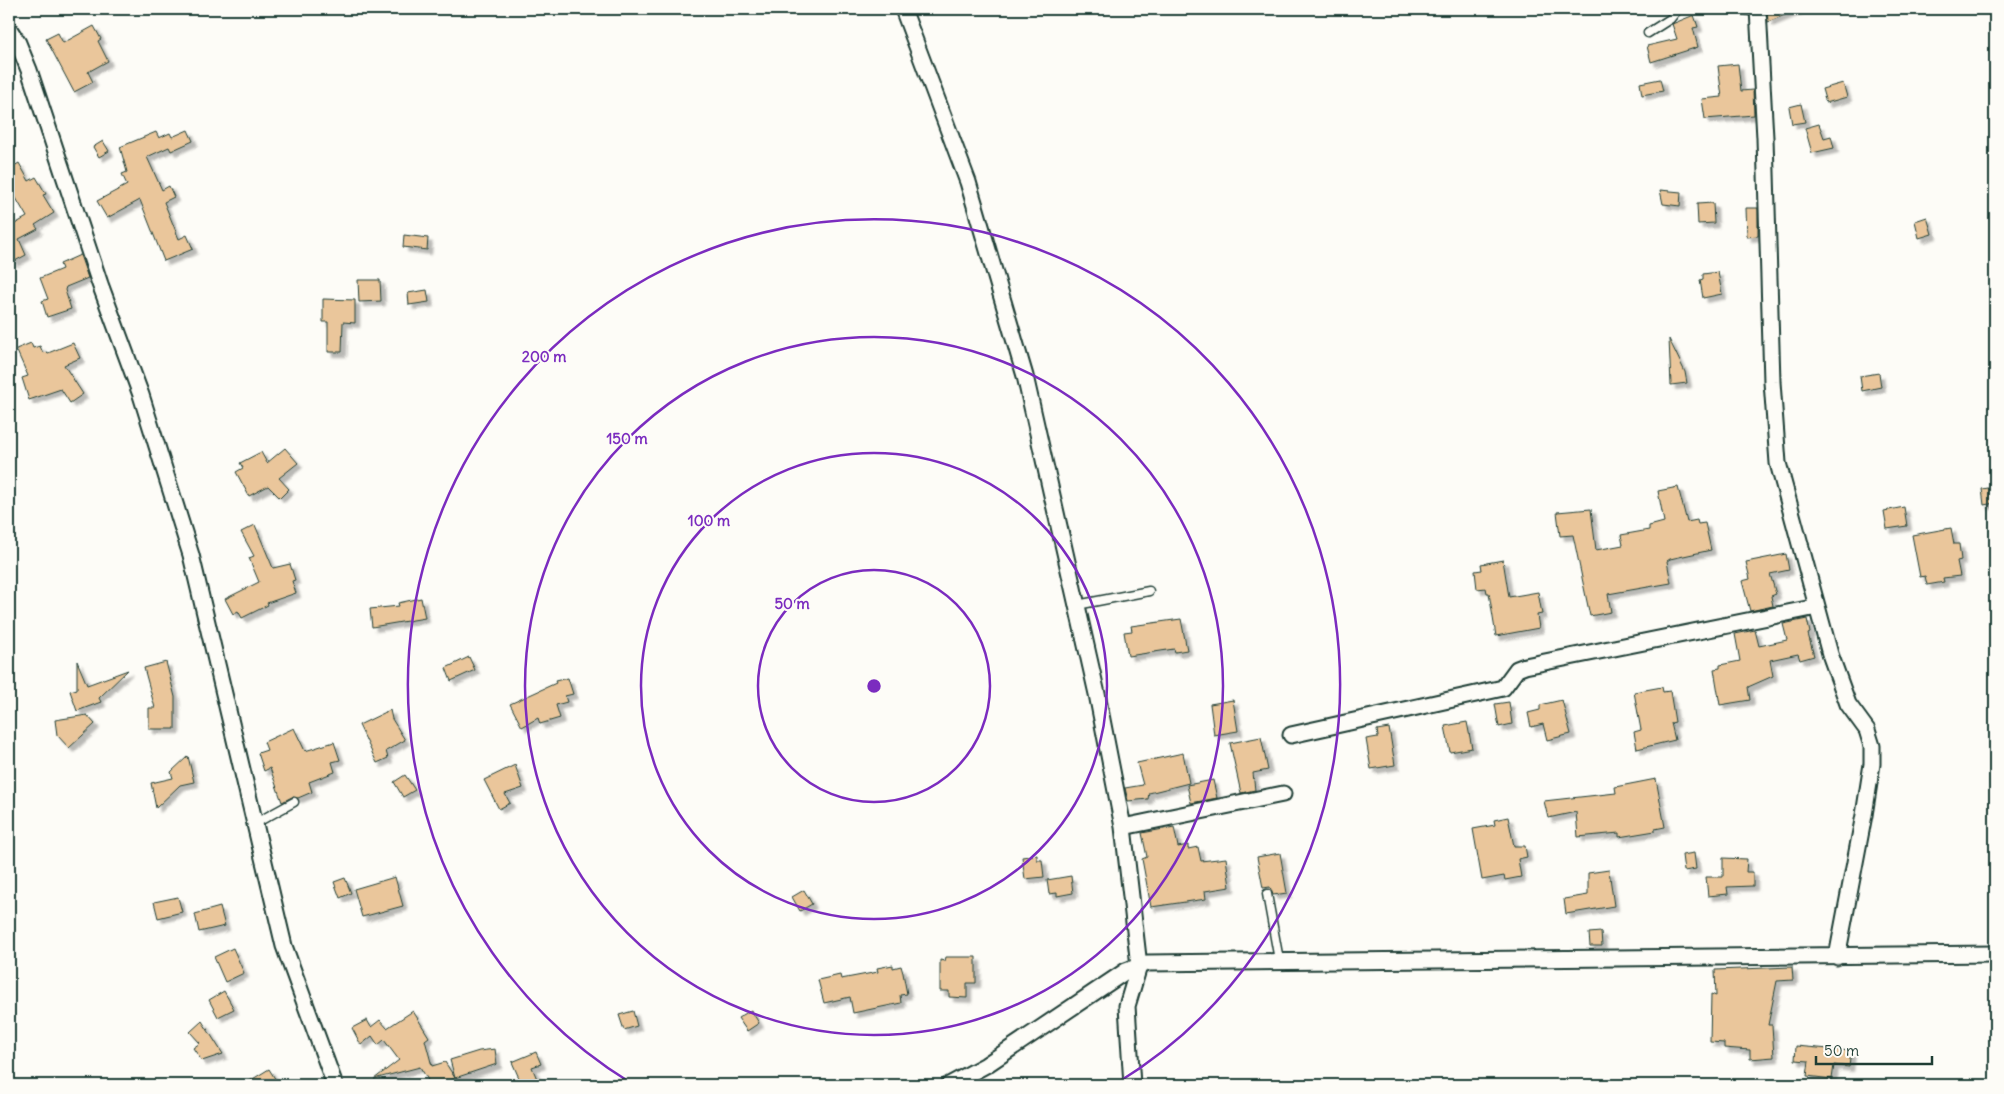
<svg xmlns="http://www.w3.org/2000/svg" width="2004" height="1094" viewBox="0 0 2004 1094" font-family="Delius,sans-serif">
<style>
.building{fill:#eac69b;stroke:#1f3d34;filter:url(#shadow)}
.lines{fill:none;stroke-linecap:round;stroke-linejoin:round}
.service-casing{stroke:#1f3d34;stroke-width:11}
.minor-casing{stroke:#1f3d34;stroke-width:19}
.service{stroke:#fdfcf7;stroke-width:8}
.minor{stroke:#fdfcf7;stroke-width:15}
.ring{fill:none;stroke:#7b2cbf;stroke-width:2.5}
.centre{fill:#7b2cbf;stroke:#fdfcf7;stroke-width:2.5}
.ring-label{font-size:15px;text-anchor:middle;font-weight:bold;fill:#7b2cbf;stroke:#fdfcf7;stroke-width:4;stroke-linejoin:round;paint-order:stroke}
</style>
<defs>
<filter id="shadow"><feDropShadow dx="4.5" dy="4.5" stdDeviation="1" flood-color="#0004"/></filter>
</defs>
<rect width="100%" height="100%" fill="#fdfcf7"/>
<filter id="ink" filterUnits="userSpaceOnUse"><feTurbulence type="fractalNoise" baseFrequency=".02" numOctaves="2"/><feDisplacementMap in="SourceGraphic" scale="10" xChannelSelector="R" yChannelSelector="G"/><feConvolveMatrix kernelMatrix="1 2 1 2 8 2 1 2 1" color-interpolation-filters="sRGB"/></filter>
<g filter="url(#ink)">
<path class="building" d="M1767,9h32l-31,13z
M1694,15l4,12 -5,1 5,19 -47,15 -4,-16 30,-7 -5,-15z
M94,26l7,13 -3,2 10,20 -20,11 5,10 -19,10 -28,-53 12,-6 5,10z
M1738,64l3,27 12,-1 1,25 -49,4 -3,-20 20,-2 -4,-31z
M1660,79l3,12 -21,4 -2,-12z
M1843,83l4,14 -21,6 -4,-14z
M1801,104l4,18 -13,2 -3,-17z
M1819,124l5,14 7,-2 3,12 -22,5 -7,-25z
M188,130l5,11 -22,10 -2,-4 -22,10 15,33 7,-4 5,11 -10,5 15,37 8,-4 6,14 -29,12 -24,-61 -33,18 -10,-17 30,-16 -5,-11 5,-2 -7,-25 36,-15 3,6 11,-5 2,4z
M103,141l6,10 -10,6 -6,-10z
M19,163l10,18 7,-4 10,17 -3,1 11,18 -19,12 3,4 -19,10 7,16 -13,7 -4,-9v-37l4,9 14,-8 -18,-31v-17z
M1660,190l21,2 -1,14 -17,-2z
M1713,203l1,20 -16,1 -1,-20z
M1746,208h12v28l-11,1z
M1927,217l5,17 -13,4 -4,-17z
M404,235l24,3 -1,12 -24,-3z
M80,255l8,23 -22,9 -1,3 6,19 -24,8 -5,-16 6,-2 -8,-21 22,-9 -2,-5z
M1718,272l4,22 -19,4 -3,-18 3,-1v-5z
M358,280h22l1,21 -22,1z
M427,290l2,12 -20,3 -1,-12z
M323,299l32,1v23l-12,-1 -1,30h-14v-30h-5z
M1669,339l16,33 2,11 -16,2z
M31,343l2,5 7,-2 3,7 4,-1 1,1 25,-10 7,15 -16,7 19,29 -13,9 -9,-14 -32,11 -7,-22 6,-2 -12,-27z
M1879,373l2,14 -19,4 -2,-15z
M285,448l13,15 -19,15 10,11 -9,9 -12,-12 -19,10 -13,-24 7,-4 -3,-5 21,-11 6,11z
M1678,487l9,35 10,-2 1,4 7,-1 6,27 -41,9 -3,2 4,22 -63,11 3,18 -21,4 -17,-81 -13,1 -3,-24 34,-3 5,41 27,-5 -2,-10 28,-5v-4l15,-4 -6,-31z
M1995,487v16l-11,2 -2,-16z
M1904,507l3,19 -20,3 -3,-18z
M255,525l18,43 17,-4 5,16 -3,1 4,12 -29,10 1,2 -26,13 -4,-7 -5,3 -8,-15 34,-17 -10,-24 5,-2 -13,-24z
M1951,528l3,16h5l2,16 -4,1 3,15 -17,2 1,4 -17,3 -2,-9 -5,1 -8,-42z
M1786,554l3,16 -19,4 6,20 -5,2 2,10 -23,5 -8,-30 8,-2 -4,-17z
M1503,560l6,37 29,-5 4,22 -5,1 2,13 -43,8 -7,-43h-2l-1,-5 -9,1 -2,-18 7,-1 -1,-6z
M421,598l4,20 -53,9 -2,-18 29,-3 -1,-3z
M1181,619l6,31 -12,2 -1,-3 -46,7 -4,-24 8,-1 -1,-5z
M1807,619l3,14 -2,1 6,22 -14,4 -2,-6 -28,6 3,16 -25,11 2,13 -30,5 -6,-36 6,-1v-3l20,-4 -5,-27 20,-4 4,16 28,-6 -4,-16z
M469,657l6,13 -24,11 -5,-13z
M77,661l10,24 41,-15 -29,28 2,4 -24,9 -7,-20 7,-2z
M166,662l9,35v32h-26v-21h6l-11,-40z
M568,678l5,16 -8,2 2,6 -11,3 4,13 -20,6 -2,-6 -16,9 -12,-23 46,-21 -1,-2z
M1662,687l1,5 7,-1 5,31 -4,1 4,17 -38,9 -3,-17 7,-2 -7,-38z
M1233,700l5,31 -24,4 -4,-31z
M1562,700l9,34 -24,6 -4,-16 -12,3 -3,-14 12,-3v-5z
M1509,702l3,22 -13,3 -4,-23z
M390,710l2,9 13,21 -19,11 2,7 -11,5 -18,-38z
M87,715l8,9 -26,24 -12,-13 -2,-15z
M1467,722l5,26 -22,4 -5,-26z
M294,728l11,23 29,-9 6,18 -8,2 3,10 -26,10 3,10 -14,6 -6,-1 -10,5 -12,-34 -6,3 -6,-18 9,-3 -3,-8z
M1389,728l6,37 -24,4 -5,-30 12,-2 -1,-7z
M1261,737l7,33 -15,3 2,17 -14,3 -11,-50z
M1183,753l6,30 -40,10 -1,6 -20,2 -3,-13 18,-3 -6,-22z
M188,756l6,26 -14,3 -24,23 -5,-25 22,-5 -2,-6z
M515,765l8,23 -18,6 5,9 -11,6 -15,-29z
M405,775l10,15 -12,7 -9,-15z
M1656,779l9,48 -10,2v2l-36,6v-4l-41,4 -2,-25 -28,6 -4,-17 72,-8 -1,-6z
M1213,780l4,18 -26,5 -4,-18z
M1508,817l6,29h11l2,11 -9,2 3,18 -16,3 -1,-4 -22,4 -9,-51 22,-4 -1,-5z
M1174,827l4,20 10,-2v4l10,-2 3,14 25,-3 4,29 -25,4 1,8 -55,8 -9,-48 5,-2 -5,-24z
M1280,853l7,40 -14,2 -3,-8 -7,1 -6,-31z
M1694,853l2,16 -12,2 -2,-16z
M1037,855v5h5l2,17 -19,2 -3,-22z
M1723,858l24,1 -1,13h7v14l-26,1 1,7 -20,2 -2,-19h17z
M1609,870l5,36 -48,8 -2,-15 24,-4v-22z
M1071,876l2,17 -16,3v-3l-8,1 -2,-14z
M395,877l8,29 -41,11 -8,-28z
M345,878l6,15 -11,5 -6,-16z
M804,890l8,14 -12,7 -8,-14z
M178,897l4,15 -24,6 -4,-16z
M220,907l5,19 -26,6 -4,-18z
M1601,932l1,14h-12l-1,-13z
M233,948l11,25 -19,9 -11,-25z
M946,957h30v26h-9v15l-18,-1v-6h-9v-31l5,1z
M893,965v3l8,-2 2,7 4,21 -7,1 1,8 -48,10 -3,-16 -26,6 -6,-23 22,-5 1,4 37,-7 -1,-4z
M1792,967l1,13 -16,1 -9,44h4l2,32 -24,2v-9l-26,-2v-5l-14,-1 1,-48 5,2 -1,-26z
M224,991l10,18 -16,8 -9,-17z
M751,1010l8,13 -12,8 -9,-13z
M413,1011l16,26 -4,3 7,26 13,-4 10,16 -11,7h-13l-11,-18 -46,12 25,-19 -15,-20 -6,5 -6,-9 -11,9 -9,-17 15,-8 4,7 9,-7 7,8z
M633,1011l4,15 -13,4 -5,-15z
M202,1021l21,33 -21,7 -9,-13 7,-5 -10,-11z
M1796,1046l55,5 -2,16 -15,-2 -2,14 -25,-3 2,-15 -14,-1z
M495,1049l2,15 -42,14 -5,-18 29,-9z
M536,1052l5,12 -9,3 5,12 -15,6 -10,-23z
M269,1069l10,16h-36z"/>
<g class="lines">
<g class="service-casing">
<path id="service" d="M1734,9l25,3
M1648,33l22,-14 8,-10
M1077,605l72,-14
M254,824l40,-22
M1267,894l12,66"/>
</g>
<g class="minor-casing">
<path id="minor" d="M903,9l65,173 57,194 72,318 26,133 16,139 -12,40 5,79
M1758,9l7,129 7,244 6,81 52,191 18,50 19,26 5,16v18l-8,51 -27,142
M9,29l9,14 11,27 71,214 41,111 50,160 93,391 51,139
M1291,735l212,-47 14,-19 8,-3 292,-59
M1123,827l160,-33
M949,1085l37,-20 140,-94 21,-8 848,-9"/>
</g>
<use href="#service" class="service"/>
<use href="#minor" class="minor"/>
</g>
</g>
<g class="ring">
<circle cx="874" cy="686" r="116"/>
<circle cx="874" cy="686" r="233"/>
<circle cx="874" cy="686" r="349"/>
<path d="M631 1083A466 466 0 1 1 1117 1083"/>
</g>
<circle cx="874" cy="686" r="8" class="centre"/>
<g class="ring-label">
<text x="544" y="362">200 m</text>
<text x="627" y="444">150 m</text>
<text x="709" y="526">100 m</text>
<text x="792" y="609">50 m</text>
</g>
<rect width="2004" height="1094" fill="none" stroke="#fdfcf7" stroke-width="30"/>
<rect x="15" y="15" width="1974" height="1064" fill="none" stroke="#1f3d34" stroke-width="2" filter="url(#ink)"/>
<path d="M1816 1056v8h116v-8" fill="none" stroke="#1f3d34" stroke-width="2.5"/>
<text x="1824" y="1056" font-size="15" fill="#1f3d34" stroke="#fdfcf7" stroke-width="4" paint-order="stroke">50 m</text>
</svg>
